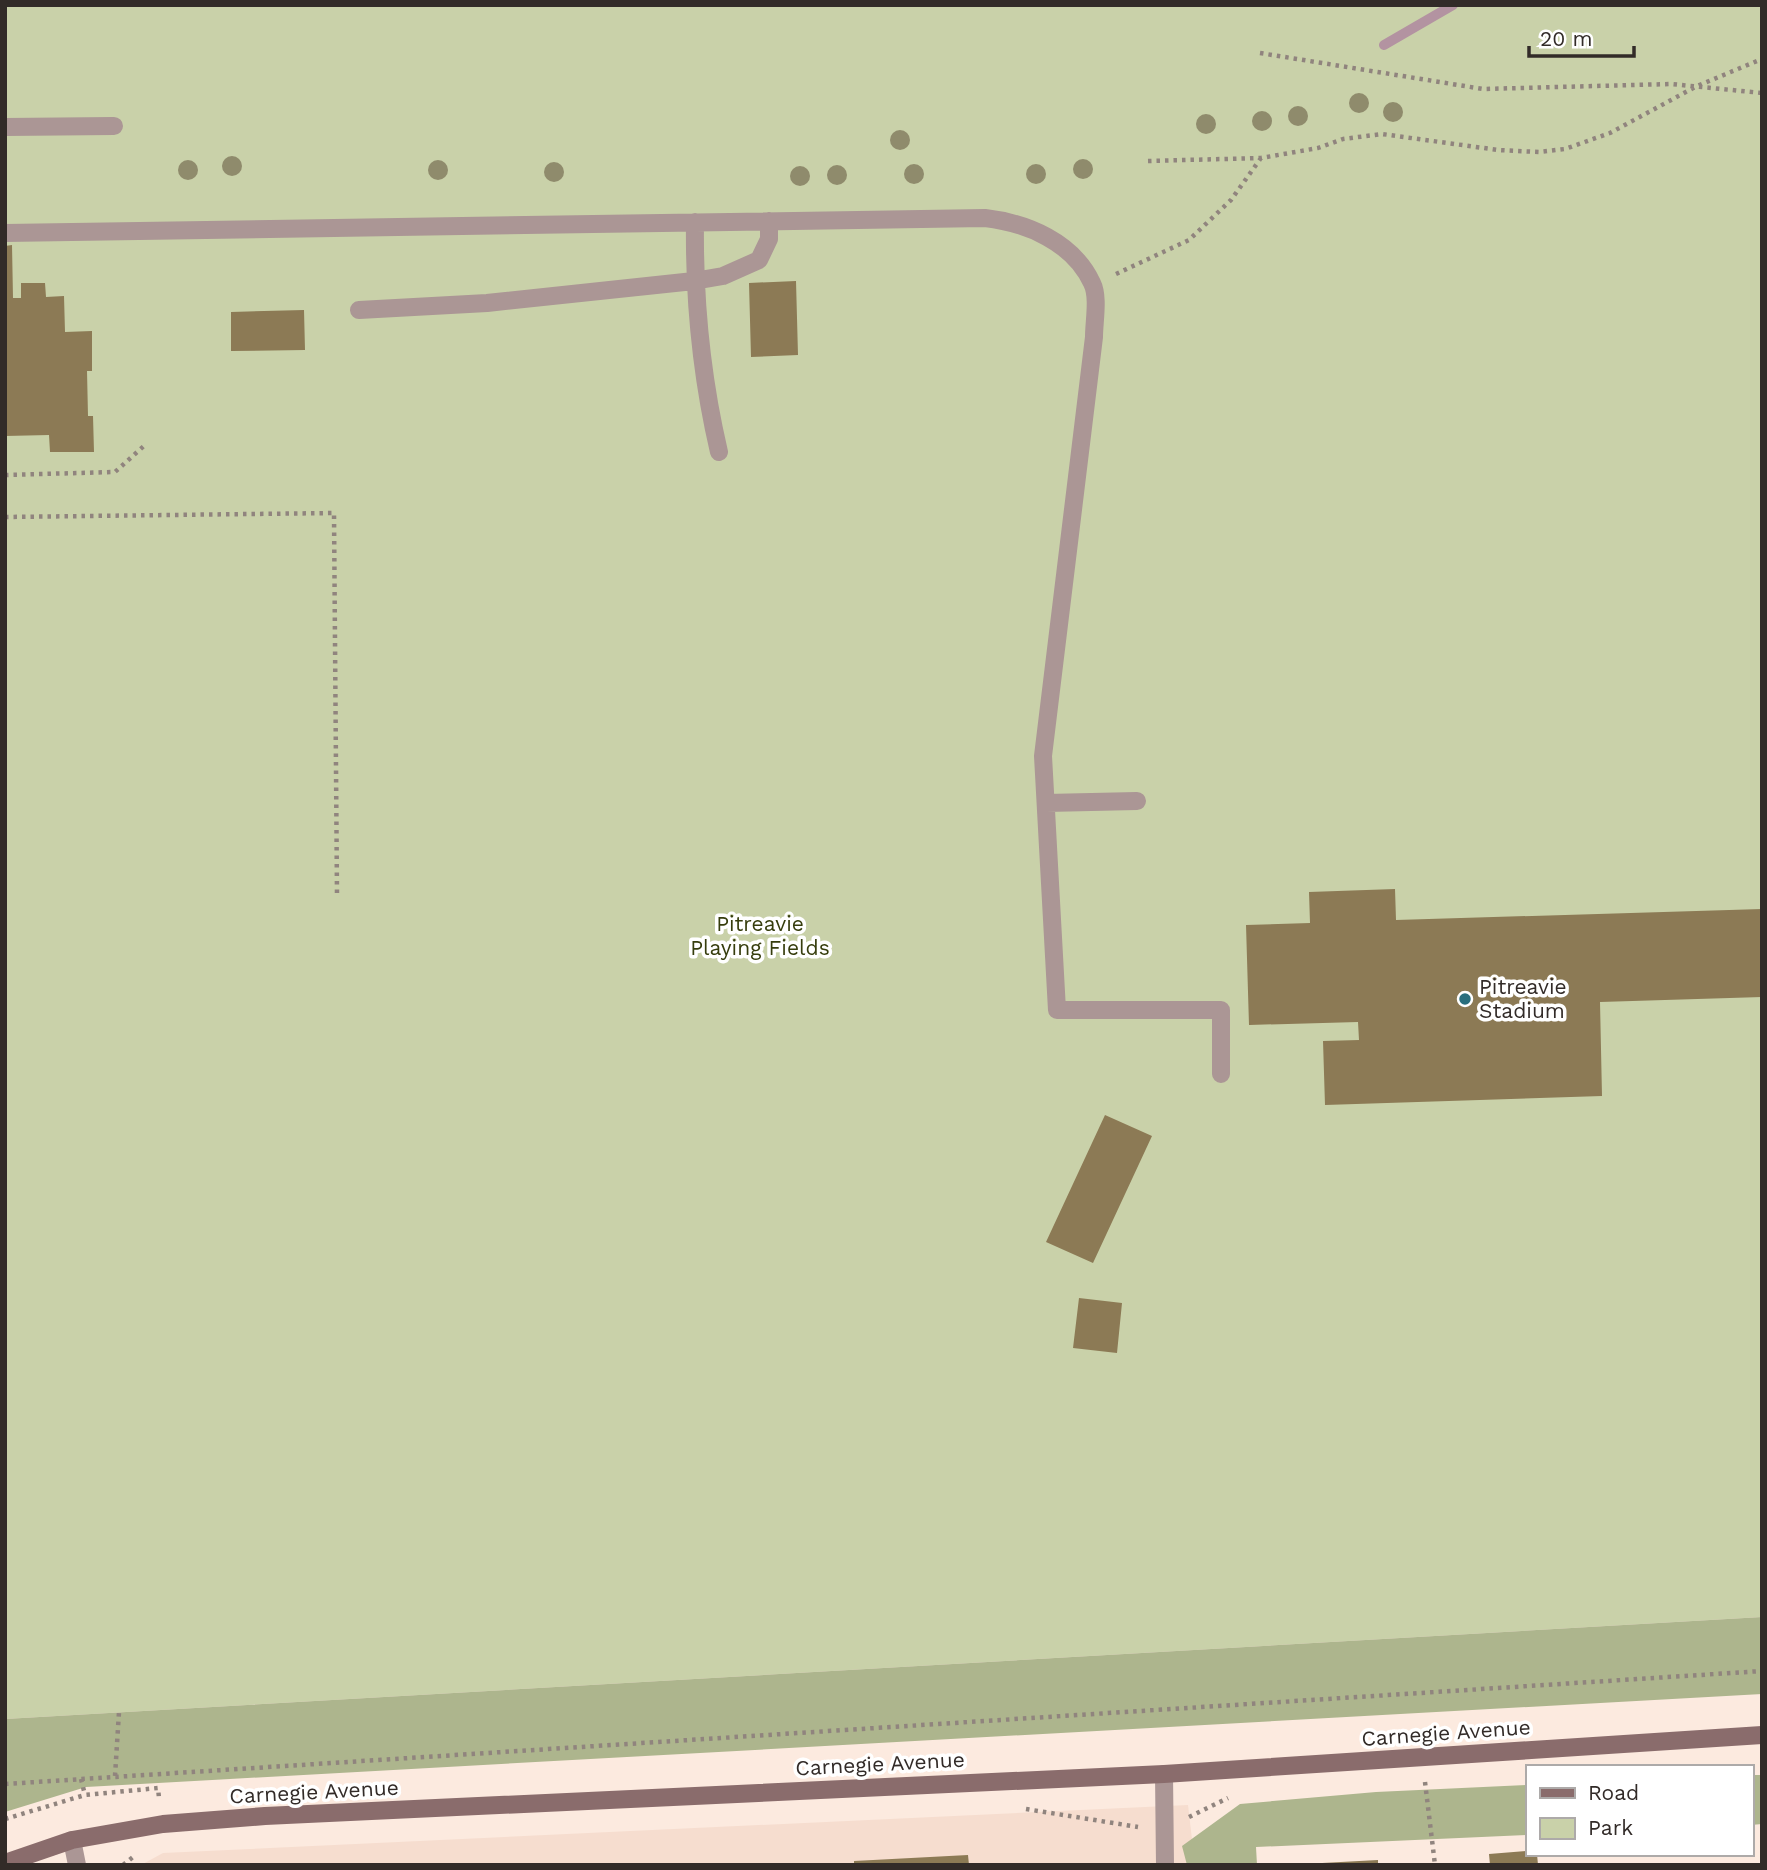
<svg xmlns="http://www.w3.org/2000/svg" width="1767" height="1870" viewBox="0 0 1767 1870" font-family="'Work Sans',sans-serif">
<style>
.built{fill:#f6ddcf}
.green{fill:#c9d1a9}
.forest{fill:#adb58d}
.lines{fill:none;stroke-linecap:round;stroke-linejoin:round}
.stream{stroke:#b393a1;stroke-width:10}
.building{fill:#8c7a55}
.path{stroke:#90847e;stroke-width:4.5;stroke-dasharray:3.5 5;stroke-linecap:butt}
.lane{stroke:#ab9695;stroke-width:18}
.secondary{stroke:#8a6c6c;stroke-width:18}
.tree{fill:#8f8b6c}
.poi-dot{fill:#296e7d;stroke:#fff;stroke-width:2.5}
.labels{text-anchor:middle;stroke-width:7;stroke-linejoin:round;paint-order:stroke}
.park-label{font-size:21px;fill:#363d0d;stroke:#fff}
.poi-label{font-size:21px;fill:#322b28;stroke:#fff;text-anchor:start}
.street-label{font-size:21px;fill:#322b28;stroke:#fff}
</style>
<rect width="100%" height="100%" fill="#fceadf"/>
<path class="built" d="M1188,1805l7,60h-1054l22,-12z"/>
<path class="green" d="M5,5h1757v1612l-1757,102z"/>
<path class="forest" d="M1762,1617v77l-1676,93 -81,25v-93z
M1751,1775h11v49l-11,1z
M1527,1785v50l-271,12 1,18h-70l-5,-19 58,-42 136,-12z"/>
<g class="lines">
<path class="stream" d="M1384,45l69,-40"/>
</g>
<path class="building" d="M12,245l1,53h8v-15h24l1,14 18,-1 1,36 27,-1v40h-5l1,45h5l1,36h-44l-1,-17 -44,1v-190z
M796,281l2,74 -47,2 -2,-74z
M304,310l1,40 -74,1v-39z
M1395,889l1,31 366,-11v88l-162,5 2,94 -277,9 -2,-64 36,-1 -1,-18 -109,3 -3,-100 64,-2 -1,-31z
M1105,1115l47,21 -59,127 -47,-21z
M1079,1298l43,5 -5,50 -44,-5z
M1527,1851v3h10l1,11h-48l-1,-11z
M968,1855l1,10h-115v-4z
M1378,1860v5h-56v-2z"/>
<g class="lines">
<path class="path" d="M1260,53l223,36 188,-5 91,9
M1148,161l113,-3 57,-10 25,-9 39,-5 116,16 41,2 26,-3 45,-16 87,-47 65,-27
M1116,274l73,-34 42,-40 30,-42
M5,475l110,-3 30,-27
M5,517l329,-4 3,381
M115,1776l4,-64
M81,1779l4,16
M1425,1782l10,83
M5,1784l1757,-113
M1026,1809l112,18
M1189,1817l39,-19
M5,1819l80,-24 73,-7 1,10
M123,1865l10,-8"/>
<path class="lane" d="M5,127l109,-1
M695,222c-1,79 6,153 24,230
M5,233l980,-15c42,5 88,24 107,65 7,14 2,38 2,54l-51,419 14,254h164v64
M359,310l128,-7 207,-22 29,-5 36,-16 10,-21v-18
M1046,803l91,-2
M1164,1774l1,91
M72,1840l5,25"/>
<path class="secondary" d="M5,1863l67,-23 91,-16 102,-8 899,-42 598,-39"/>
</g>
<g class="tree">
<circle cx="1359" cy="103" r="10"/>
<circle cx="1393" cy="112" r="10"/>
<circle cx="1298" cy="116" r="10"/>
<circle cx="1262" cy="121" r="10"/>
<circle cx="1206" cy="124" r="10"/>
<circle cx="900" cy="140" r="10"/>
<circle cx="232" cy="166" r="10"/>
<circle cx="1083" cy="169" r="10"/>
<circle cx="188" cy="170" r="10"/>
<circle cx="438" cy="170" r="10"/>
<circle cx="554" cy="172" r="10"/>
<circle cx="914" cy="174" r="10"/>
<circle cx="1036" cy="174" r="10"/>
<circle cx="837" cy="175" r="10"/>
<circle cx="800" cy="176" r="10"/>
</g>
<circle class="poi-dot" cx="1465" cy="999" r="7"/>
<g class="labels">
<g class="park-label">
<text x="760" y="931">Pitreavie<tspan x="760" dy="24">Playing Fields</tspan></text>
</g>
<g class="poi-label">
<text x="1479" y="994">Pitreavie<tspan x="1479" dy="24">Stadium</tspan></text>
</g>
<g class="street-label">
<text transform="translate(1446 1733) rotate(-4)" y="7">Carnegie Avenue</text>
<text transform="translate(880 1764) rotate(-3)" y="7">Carnegie Avenue</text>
<text transform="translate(314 1792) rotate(-3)" y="7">Carnegie Avenue</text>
</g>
</g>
<rect width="1767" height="1870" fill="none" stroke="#322b28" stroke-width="14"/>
<rect x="1526" y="1765" width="228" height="91" fill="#ffffff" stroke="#adaaa9" stroke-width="2"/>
<rect x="1540" y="1788" width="35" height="10" fill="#8a6c6c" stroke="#adaaa9" stroke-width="2"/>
<text x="1588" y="1800" font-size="21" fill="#322b28">Road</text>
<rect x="1540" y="1818" width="35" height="21" fill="#c9d1a9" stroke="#adaaa9" stroke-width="2"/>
<text x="1588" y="1835" font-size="21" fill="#322b28">Park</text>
<path d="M1529 46v10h105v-10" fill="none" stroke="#322b28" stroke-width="3.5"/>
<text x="1540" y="46" font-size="21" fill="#322b28" stroke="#ffffff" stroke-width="5" paint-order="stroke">20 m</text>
</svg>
